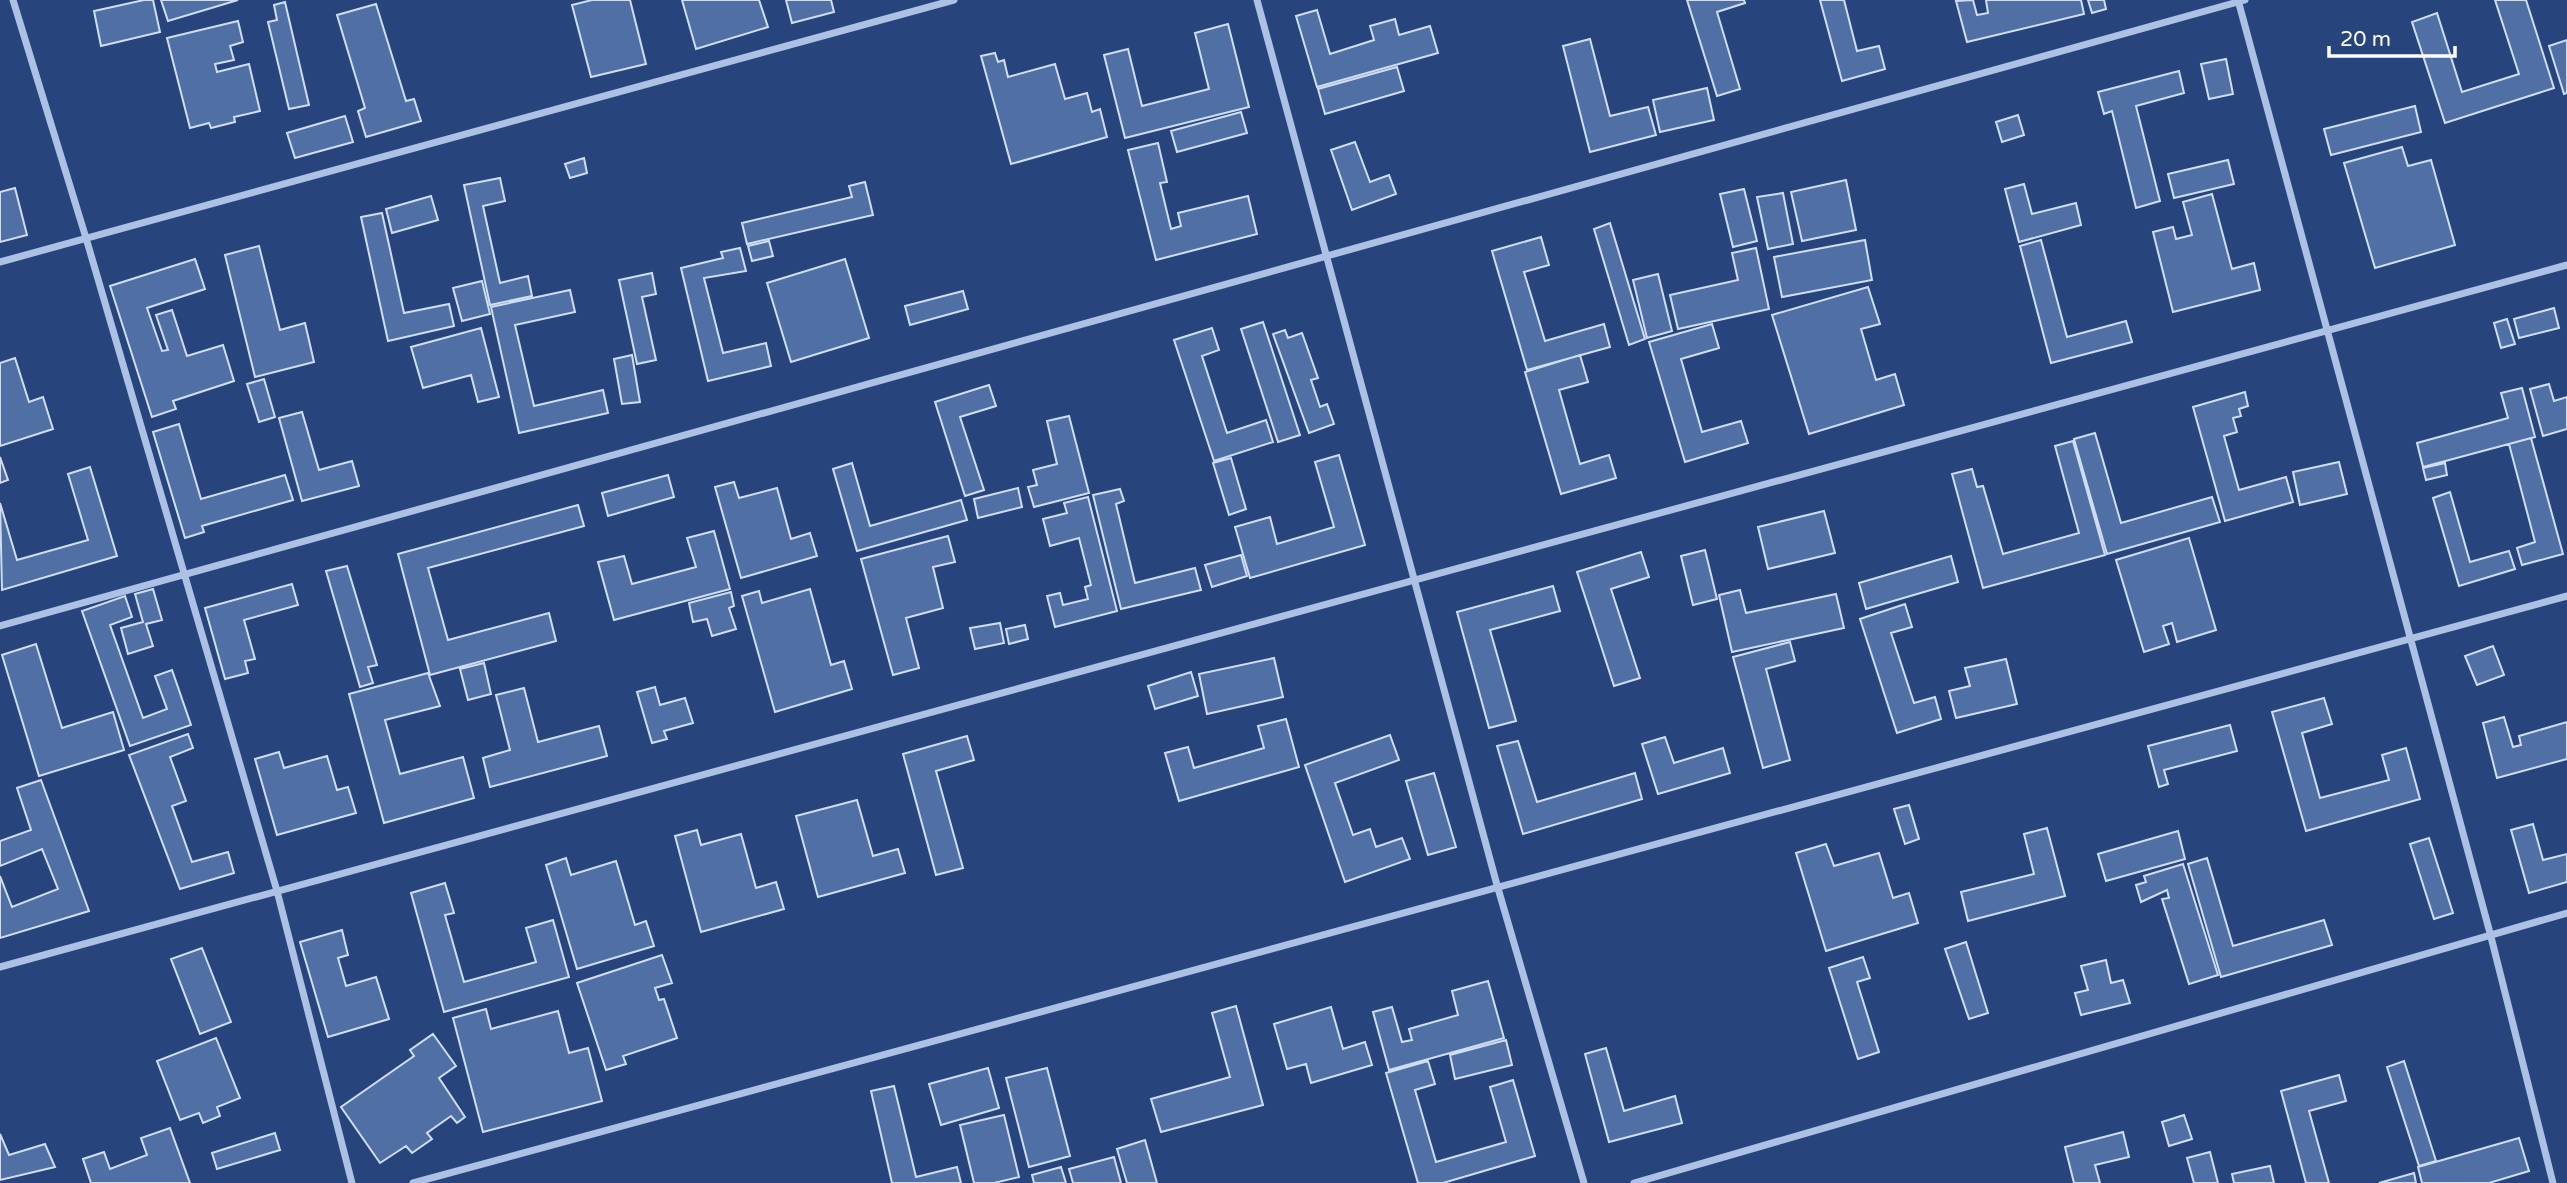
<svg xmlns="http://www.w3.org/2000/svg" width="2567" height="1183" viewBox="0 0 2567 1183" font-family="'Varela Round',sans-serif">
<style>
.building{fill:#506fa4;stroke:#cfddf4;stroke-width:2}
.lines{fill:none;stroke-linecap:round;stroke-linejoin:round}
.minor{stroke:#acc1e4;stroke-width:7}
</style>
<rect width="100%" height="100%" fill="#27457c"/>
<path class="building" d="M144,0h9l7,32 -59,14 -7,-35z
M161,0h77l-70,21z
M592,0h38l16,64 -55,13 -19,-72z
M682,0h77l9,27 -72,22z
M786,0h45l3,12 -42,11z
M1687,0h57l1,3 -28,9 23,77 -23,7z
M1820,0h24l13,51 22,-5 6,23 -43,12z
M1973,0l4,15 11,-2 -2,-13h95l3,14 -117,28 -11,-41z
M2088,0h16l2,9 -14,4z
M2495,0h31l28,88 -109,35 -33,-101 25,-9 25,79 57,-18z
M285,2l24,103 -20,4 -21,-87 9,-2 -3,-15z
M376,4l30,97 8,-2 7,22 -55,16 -8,-26 7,-3 -28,-93z
M1317,10l13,44 44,-14 -4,-14 25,-7 4,16 31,-9 8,27 -121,34 -21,-71z
M238,21l5,21 -13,4 4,14 -19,4 2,8 32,-8 11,47 -26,6 1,5 -24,6 -2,-5 -19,5 -23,-90z
M1228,24l21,83 -124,31 -21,-83 24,-6 14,57 67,-17 -14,-56z
M1590,39l20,77 38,-9 8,28 -66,17 -27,-106z
M2567,40v53l-3,1 -15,-48z
M995,53l3,9 6,-2 4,17 47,-13 10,35 22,-6 5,19 8,-3 7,28 -96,27 -30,-108z
M2226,59l7,35 -24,5 -8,-35z
M1397,67l7,24 -79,23 -7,-25z
M2179,71l5,22 -48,13 24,95 -24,7 -24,-97 -8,3 -6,-22z
M1707,88l7,32 -54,12 -7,-32z
M2415,106l6,26 -90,23 -7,-26z
M1241,112l6,21 -70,19 -6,-21z
M2018,115l6,20 -22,7 -6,-20z
M345,116l8,26 -58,16 -8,-25z
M1355,142l15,40 19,-7 7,19 -44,16 -21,-60z
M1158,143l9,39 -7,1 11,46 10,-3 -3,-13 70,-17 9,38 -101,26 -28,-110z
M2402,147l6,19 23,-6 24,85 -80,23 -31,-105z
M584,158l3,15 -17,5 -5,-14z
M2228,160l6,24 -60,14 -6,-24z
M500,178l5,23 -22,5 17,77 28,-7 4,20 -42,9 -26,-120z
M1846,180l10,50 -54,11 -11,-49z
M865,182l8,33 -126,29 -5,-21 110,-26 -3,-11z
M2024,184l8,30 44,-11 5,22 -62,17 -14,-53z
M15,188l12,47 -27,7v-50z
M1744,189l13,52 -24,6 -13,-53z
M1783,193l10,51 -25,5 -11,-52z
M2212,194l20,75 22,-6 6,27 -87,22 -20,-80 20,-5 3,12 16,-4 -9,-33z
M431,196l7,24 -46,13 -6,-24z
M382,213l22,100 45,-9 5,22 -66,15 -27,-124z
M1610,223l35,116 -16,6 -35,-116z
M1541,237l8,28 -25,7 21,69 59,-17 6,23 -83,23 -35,-119z
M1865,240l7,40 -90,17 -8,-40z
M2041,240l26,97 59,-16 6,21 -81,21 -31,-117z
M769,241l4,15 -21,5 -4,-15z
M259,246l21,84 25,-7 9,39 -59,15 -30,-122z
M740,248l6,23 -42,7 19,75 43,-10 5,23 -63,15 -27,-113 42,-10 -2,-6z
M1756,248l13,61 -91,20 -8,-34 68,-15 -6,-27z
M195,259l10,30 -58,19 15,43 6,-1 -12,-35 16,-5 15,46 36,-11 11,36 -61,20 3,8 -24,8 -42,-131z
M845,259l24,79 -78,24 -24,-79z
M652,273l4,21 -14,3 14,63 -19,4 -18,-84z
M1658,274l14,57 -25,7 -14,-58z
M482,281l8,33 -28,7 -9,-33z
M1868,287l12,37 -19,5 15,51 19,-6 9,31 -95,29 -37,-119z
M570,290l5,22 -60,13 19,81 69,-16 5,23 -89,20 -28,-126z
M963,291l5,18 -58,16 -5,-19z
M2554,308l5,20 -40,10 -5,-19z
M2507,319l8,25 -14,4 -7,-25z
M1263,322l37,113 -22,7 -37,-113z
M1712,324l7,24 -38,11 21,73 39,-11 7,22 -63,19 -36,-120z
M481,328l18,69 -21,5 -7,-27 -48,13 -12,-41z
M1212,328l7,22 -17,6 25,77 39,-13 7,22 -59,19 -40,-121z
M1285,330l3,8 14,-5 16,45 -7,2 9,27 7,-3 7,20 -25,9 -36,-99z
M632,355l8,47 -18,2 -8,-45z
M1580,355l8,27 -29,8 21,74 29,-9 7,23 -55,16 -36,-122z
M15,358l14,44 14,-5 10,32 -53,17v-83z
M264,379l11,38 -16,5 -12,-38z
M2549,384l5,17 13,-4v32l-24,7 -13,-47z
M989,385l7,21 -36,11 24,73 -19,6 -30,-94z
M2522,388l13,49 -112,30 -6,-24 91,-25 -7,-25z
M2245,392l3,14 -9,3 2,7 -8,2 4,14 -13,4 15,54 47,-13 7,25 -68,19 -32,-114z
M302,412l17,58 33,-9 7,25 -57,15 -23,-83z
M1069,416l20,77 -55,14 -6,-20 9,-2 -4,-15 24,-6 -10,-43z
M179,424l22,75 84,-24 8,25 -91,26 2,6 -19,6 -32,-106z
M2095,433l26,90 91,-26 8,25 -113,32 -33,-115z
M2531,438l32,116 -41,11 -5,-17 18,-6 -26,-98z
M2073,441l32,114 -122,33 -31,-114 20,-5 5,18 6,-1 20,68 76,-21 -24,-87z
M1339,455l26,90 -115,33 -15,-51 35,-10 7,27 57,-17 -19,-65z
M0,457l8,23 -8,3z
M1231,458l15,51 -17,6 -16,-52z
M2339,462l8,32 -47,11 -7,-33z
M852,463l18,63 91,-26 6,20 -110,31 -24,-82z
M2445,463l2,12 -21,5 -3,-12z
M90,467l27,89 -115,34 -2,-87 17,57 71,-20 -20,-66z
M668,475l6,22 -66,19 -6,-23z
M734,482l5,16 38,-10 14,51 19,-6 7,23 -76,22 -26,-91z
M1018,488l4,19 -44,11 -4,-19z
M1120,489l4,12 -8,3 19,79 60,-15 6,22 -80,19 -28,-114z
M2450,492l20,70 39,-11 6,18 -56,17 -26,-88z
M1088,497l29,114 -62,16 -8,-31 13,-3 3,12 25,-6 -3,-12 6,-2 -12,-47 -29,8 -7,-27 24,-6 -3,-10z
M578,505l6,21 -156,42 20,72 101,-27 7,28 -126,34 -32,-121z
M1824,511l11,42 -67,16 -10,-42z
M714,531l16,58 -116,31 -16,-58 26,-6 8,28 64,-17 -9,-29z
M948,536l7,26 -22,5 10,41 -37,10 13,50 -26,7 -32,-116z
M2189,538l27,92 -39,12 -5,-19 -9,3 6,18 -25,8 -28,-92z
M1705,550l12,49 -24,6 -12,-49z
M1641,552l8,25 -38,12 29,89 -26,8 -37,-114z
M1241,555l6,21 -35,11 -7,-22z
M1951,556l7,26 -92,27 -7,-26z
M347,566l30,99 -9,2 5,16 -13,4 -34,-116z
M292,584l6,21 -54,15 11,39 -10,2 3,12 -23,6 -20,-71z
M1553,586l7,25 -70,19 26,91 -27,7 -32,-116z
M153,589l9,31 -16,4 7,22 -25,8 -7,-26 22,-6 -8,-28z
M810,589l21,76 13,-4 8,28 -77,23 -33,-116 17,-5 3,12z
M1740,590l6,23 90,-19 8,34 -112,24 -13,-57z
M731,592l3,14 -5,2 7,21 -24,7 -5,-17 -14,3 -4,-19z
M125,596l7,21 -22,8 33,93 24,-9 -12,-33 17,-6 19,55 -61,21 -48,-135z
M1905,604l7,23 -21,6 23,70 21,-6 6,22 -44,14 -37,-114z
M1000,623l4,20 -29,6 -5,-21z
M1025,625l3,14 -19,5 -3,-15z
M1790,642l5,19 -29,8 24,91 -27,8 -30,-111z
M36,644l26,84 51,-16 11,38 -85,26 -37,-121z
M2493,646l11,29 -27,10 -12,-29z
M1274,658l9,39 -76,17 -8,-40z
M2006,659l11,45 -61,14 -7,-27 21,-5 -5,-18z
M484,663l7,31 -23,6 -8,-31z
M1191,672l7,24 -43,13 -7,-23z
M428,673l12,33 -55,14 15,54 63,-17 11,41 -90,25 -35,-129z
M655,687l5,18 25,-7 8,25 -29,8 3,8 -15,4 -15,-51z
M524,688l14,54 61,-16 8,30 -117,31 -7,-29 27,-8 -14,-55z
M2324,698l8,26 -30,9 18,65 69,-18 -7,-25 24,-7 14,51 -114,32 -34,-119z
M2504,717l9,30 8,-2 -2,-9 48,-14v37l-70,19 -14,-55z
M1286,719l13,48 -120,34 -14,-48 23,-6 6,21 70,-20 -6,-22z
M2230,725l7,26 -73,19 4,14 -9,3 -11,-41z
M188,734l5,14 -23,9 16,44 -14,5 20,56 36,-10 6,21 -54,16 -51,-134z
M1390,735l9,25 -64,23 18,52 17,-6 6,18 26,-9 8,21 -65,23 -40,-117z
M967,736l7,24 -38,11 27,97 -27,7 -33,-121z
M1665,737l9,26 49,-15 7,25 -72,21 -16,-50z
M1518,741l19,61 98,-29 7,26 -119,35 -26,-88z
M279,752l5,16 43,-12 10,34 11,-3 8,26 -79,22 -22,-76z
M1434,773l22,74 -28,8 -22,-74z
M41,780l48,131 -89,27v-62l12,31 46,-18 -16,-40 -42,17v-25l31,-11 -14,-42z
M857,800l16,56 25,-7 7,24 -87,24 -22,-81z
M1909,805l10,34 -14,5 -11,-35z
M2533,824l10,36 24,-6v28l-38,11 -18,-63z
M2047,828l18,68 -97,25 -7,-29 73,-18 -10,-40z
M697,830l4,15 40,-11 15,54 20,-6 8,27 -83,23 -26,-96z
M2178,831l7,28 -79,22 -8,-27z
M2429,838l24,75 -19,6 -24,-75z
M1826,844l8,22 45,-13 14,45 16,-5 9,30 -92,28 -30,-98z
M566,858l5,17 45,-14 19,64 11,-4 8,25 -77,23 -31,-104z
M2207,858l26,88 91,-26 8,25 -111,32 -33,-113z
M2183,864l35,111 -29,9 -27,-85 7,-1 -2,-8 -26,12 -5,-17 10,-3 -2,-6z
M445,883l9,30 -9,2 19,67 72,-20 -10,-34 27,-8 16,57 -125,35 -33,-119z
M342,930l6,25 -10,3 8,28 30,-9 13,42 -61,18 -28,-95z
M1966,942l22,71 -19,6 -24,-70z
M202,948l29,74 -31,12 -29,-75z
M662,955l10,28 -17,5 4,12 5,-1 13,39 -54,18 3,8 -20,6 -29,-87z
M1863,957l7,21 -13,4 22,70 -21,7 -29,-91z
M2106,960l5,23 12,-3 7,23 -49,12 -6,-22 13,-3 -7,-24z
M1488,981l16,57 -115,32 -16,-58 19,-5 10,35 10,-2 -3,-11 49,-14 -6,-24z
M1236,1006l27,99 -102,27 -10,-33 79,-22 -18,-64z
M1331,1007l12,42 22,-7 7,23 -61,18 -5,-19 -19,5 -13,-45z
M486,1009l5,20 67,-18 11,42 19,-5 14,53 -119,31 -30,-114z
M433,1034l23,32 -17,12 26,39 -8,6 -6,-7 -24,17 5,6 -20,14 -6,-7 -26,17 -39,-56 73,-51 -4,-6z
M216,1038l24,60 -23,9 3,9 -17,7 -4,-10 -19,7 -23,-59z
M1506,1040l6,25 -57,14 -5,-24z
M1606,1048l18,63 51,-15 7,27 -73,19 -24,-88z
M1428,1061l7,23 -20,6 21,72 70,-20 -16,-55 23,-7 22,76 -92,27h-25l-32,-110z
M2404,1061l32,100 -17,5 -32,-99z
M988,1068l11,40 -58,17 -12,-41z
M1047,1068l23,88 -41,11 -23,-89z
M2339,1075l7,26 -37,10 20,72h-23l-25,-92z
M894,1086l22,91 41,-10 4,16h-69l-21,-92z
M1004,1115l15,62 -25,6h-20l-14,-58z
M2184,1115l8,24 -23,7 -7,-24z
M170,1128l20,55h-99l-8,-24 21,-7 6,17 37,-14 -6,-17z
M2123,1132l6,25 -34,8 5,18h-26l-9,-36z
M275,1133l5,17 -63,19 -5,-16z
M0,1134l9,21 36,-11 10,23 -55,13z
M2519,1138l10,33 -40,12h-67l-4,-16z
M1145,1140l12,43h-30l-10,-34z
M2210,1152l8,31h-24l-7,-25z
M1114,1157l7,26h-48l-4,-14z
M2270,1166l4,17h-40l-2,-9z
M1061,1167l5,16h-32l-2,-8z
M2414,1173l2,10h-37z"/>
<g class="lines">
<path class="minor" d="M13,0l73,238 191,653 75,292
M1257,0l240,885 87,298
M2238,0l252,933 63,250
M0,262l954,-262
M0,626l2245,-626
M0,967l2567,-702
M413,1183l2154,-587
M1634,1183l933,-270"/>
</g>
<path d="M2329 46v10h126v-10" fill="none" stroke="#ffffff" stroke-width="3.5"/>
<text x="2340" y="46" font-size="21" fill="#ffffff" stroke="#27457c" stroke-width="5" paint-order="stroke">20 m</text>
</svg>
